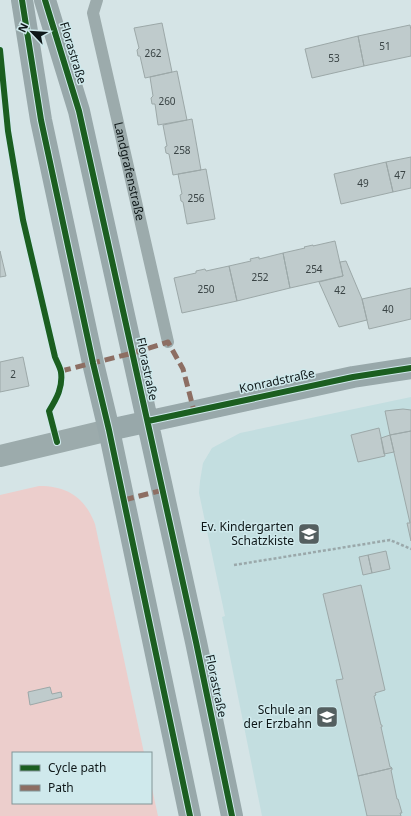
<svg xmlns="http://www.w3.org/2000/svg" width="411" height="816" viewBox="0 0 411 816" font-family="'Noto Sans',sans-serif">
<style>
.built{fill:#c3dee0}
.green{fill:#eccecc}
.building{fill:#bfcbcc;stroke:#9ca8a8}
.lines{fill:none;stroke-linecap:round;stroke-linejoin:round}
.path{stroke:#9aa8aa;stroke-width:2.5;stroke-dasharray:3 2;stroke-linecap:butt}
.lane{stroke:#9cabac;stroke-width:12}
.street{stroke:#9cabac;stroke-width:22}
.secondary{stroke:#98a8aa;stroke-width:22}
.quiet{stroke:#8d6e63;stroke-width:5;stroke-dasharray:10 5;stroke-linecap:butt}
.cycleway-casing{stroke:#cfe9ec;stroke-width:8}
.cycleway{stroke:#1b5e20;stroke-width:6}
.labels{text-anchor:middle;stroke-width:3;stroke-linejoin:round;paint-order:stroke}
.number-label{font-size:10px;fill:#3a4445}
.street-label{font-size:12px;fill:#0e1718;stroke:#cfe9ec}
.poi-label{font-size:12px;fill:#0e1718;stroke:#cfe9ec;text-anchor:end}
</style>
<rect width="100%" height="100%" fill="#d5e4e6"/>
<path class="built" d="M411,397v419h-149l-40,-199 3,-1 -26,-123 1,-12 3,-18 9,-15 28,-15z"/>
<path class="green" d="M39,486c29,0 46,12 56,38l49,229h-131v50h138v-19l7,32h-158v-321z"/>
<path class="building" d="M162,23l10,49 -27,6 -5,-22h-2l-1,-6 2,-2 -5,-20z
M410,25l1,5v26l-47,10 -6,-30z
M358,36l6,30 -52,12 -7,-29z
M177,71l10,49 -29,5 -3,-21h-3l-1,-6 2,-2 -3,-19z
M192,119l9,51 -28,5 -4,-21 -3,-1 -1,-6 2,-1 -4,-21z
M411,157v31l-18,4 -7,-30z
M386,162l7,30 -52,12 -7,-30z
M206,169l9,50 -28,5 -4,-22 -2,-1 -1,-6 2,-1 -4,-20z
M335,241l8,35 -53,12 -7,-35 22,-5 -1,-1 9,-2v1z
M0,251l6,25 -6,1z
M283,253l7,35 -53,13 -8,-35 22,-5 -1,-2 9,-2v2z
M346,261l16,38 5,21 -28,7 -20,-45 24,-6 -3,-14z
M229,266l8,35 -55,12 -8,-35 22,-5v-2l9,-2 1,2z
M411,288v31l-42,10 -7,-30z
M23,357l6,29 -29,6v-30z
M403,409l8,1v21l-21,4 -5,-24z
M379,428l6,28 -27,6 -7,-27z
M411,431v110l-4,-18h3l-20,-88z
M390,435l4,17 -10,2 -3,-16z
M386,551l4,18 -18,4 -4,-18z
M368,555l4,18 -9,2 -4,-18z
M361,585l24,105 -10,3 1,2 -2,1 7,29h1v2h-1l9,40h1l1,1 -34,8 -22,-96 7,-1 -20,-85z
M50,687l2,7 9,-2 1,5 -32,8 -2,-13z
M392,768v2h-1l6,29h1l4,14h-2l1,3h-34l-9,-40z"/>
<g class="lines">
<path class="path" d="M234,565l156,-25 21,9"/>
<path class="lane" id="s1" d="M97,0l-4,13 75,329"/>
<path class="street" d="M0,456l109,-26"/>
<path class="secondary" d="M22,0l19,120 52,243 16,67 81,386
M45,0l34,111 117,531 36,174
M109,430l244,-53 58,-9"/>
<path class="quiet" d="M61,371l72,-18 35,-11 15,27 11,42
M124,500l39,-10"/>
<g class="cycleway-casing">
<path id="cycleway" d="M22,0l19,120 52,243 16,67 81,386
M45,0l34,111 117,531 36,174
M0,50l8,81 15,89 32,137c2,5 5,10 6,15 2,15 -4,26 -12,39l8,31
M148,421l205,-44 58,-9"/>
</g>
<use href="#cycleway" class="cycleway"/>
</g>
<defs>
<g id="school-square" transform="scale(1.15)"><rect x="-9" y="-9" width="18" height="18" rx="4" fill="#545f60" stroke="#cfe9ec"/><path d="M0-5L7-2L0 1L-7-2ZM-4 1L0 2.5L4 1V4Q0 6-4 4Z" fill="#fff"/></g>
</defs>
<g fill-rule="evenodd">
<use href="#school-square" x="309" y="534"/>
<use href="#school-square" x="327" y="717"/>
</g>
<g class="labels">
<g class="number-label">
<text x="385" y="50">51</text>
<text x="153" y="57">262</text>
<text x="334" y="62">53</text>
<text x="167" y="105">260</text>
<text x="182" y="154">258</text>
<text x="400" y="179">47</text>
<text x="363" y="187">49</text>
<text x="196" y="202">256</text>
<text x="314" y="273">254</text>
<text x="260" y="281">252</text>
<text x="206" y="293">250</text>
<text x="340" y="294">42</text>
<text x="388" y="313">40</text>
<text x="13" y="378">2</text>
</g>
<g class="street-label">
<text transform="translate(73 53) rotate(73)" y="4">Florastraße</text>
<text dy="4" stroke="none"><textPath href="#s1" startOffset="176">Landgrafenstraße</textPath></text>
<text transform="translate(147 369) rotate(78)" y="4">Florastraße</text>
<text transform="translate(277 381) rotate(-12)" y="4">Konradstraße</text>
<text transform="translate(216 686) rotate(78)" y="4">Florastraße</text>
</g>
<g class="poi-label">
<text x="294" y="531">Ev. Kindergarten<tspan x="294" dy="14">Schatzkiste</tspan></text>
<text x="312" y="714">Schule an<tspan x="312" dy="14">der Erzbahn</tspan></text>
</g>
</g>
<rect x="12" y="752" width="140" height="52" fill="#cfe9ec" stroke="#829597"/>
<rect x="20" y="765" width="20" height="6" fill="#1b5e20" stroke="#829597"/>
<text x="48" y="772" font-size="12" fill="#0e1718">Cycle path</text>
<rect x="20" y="785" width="20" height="6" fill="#8d6e63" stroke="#829597"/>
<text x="48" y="792" font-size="12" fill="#0e1718">Path</text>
<g transform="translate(32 32) rotate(295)" stroke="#cfe9ec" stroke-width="3" paint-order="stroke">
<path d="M0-3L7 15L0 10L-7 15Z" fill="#0e1718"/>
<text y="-6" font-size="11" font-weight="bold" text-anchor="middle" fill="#0e1718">N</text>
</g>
</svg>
